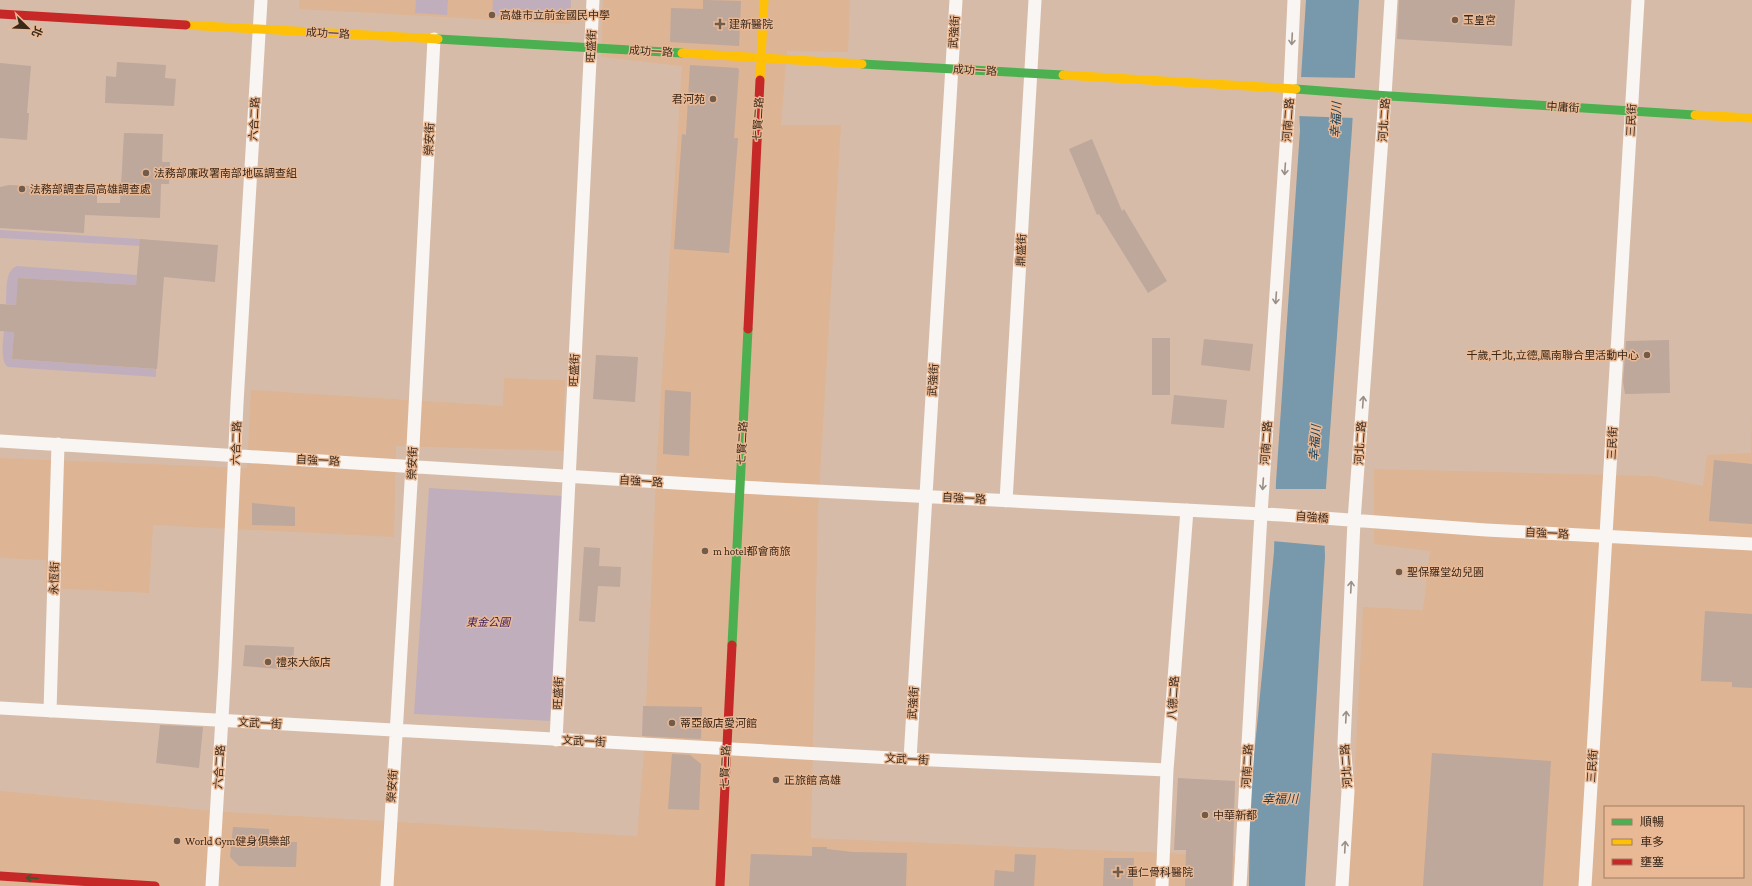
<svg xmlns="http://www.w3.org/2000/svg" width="1752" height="886" viewBox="0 0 1752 886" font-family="'Crimson Pro','Noto Sans TC',serif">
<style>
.built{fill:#ddb494;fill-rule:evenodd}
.green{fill:#c1aebc}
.water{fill:#7898ac}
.pier{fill:#d6bca8}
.building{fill:#bea79b}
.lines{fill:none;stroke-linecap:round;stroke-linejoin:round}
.street{stroke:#f9f5f2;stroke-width:13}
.fast{stroke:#4caf50;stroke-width:9}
.slow{stroke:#ffc107;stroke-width:9}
.jam{stroke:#c62828;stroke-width:9}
.oneway{stroke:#9a8f86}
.oneway2{stroke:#41582e}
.poi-dot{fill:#715c4c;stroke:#e9b995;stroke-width:1.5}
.labels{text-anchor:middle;stroke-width:3;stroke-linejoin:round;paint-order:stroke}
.poi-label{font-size:11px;fill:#3b291b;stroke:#e9b995;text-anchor:start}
.street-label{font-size:11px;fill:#3b291b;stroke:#e9b995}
.park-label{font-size:11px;font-style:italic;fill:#3e2366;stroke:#e9b995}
.water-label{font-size:12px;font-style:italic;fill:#103e59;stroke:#e9b995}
</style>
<rect width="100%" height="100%" fill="#d6bca8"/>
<path class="built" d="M299,0h272l-1,24 -271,-15z
M603,0h247l-2,52 -61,-1 -6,74h60l-23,385 -7,328 425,18 -2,30h-1234v-95l227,21 410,24 7,-84 13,-296 25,-390 -81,-9z
M504,378l61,2 -2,71 -167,-5 -2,91 -241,-12 -4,68 -103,-5v-28l-46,-2v-100l247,10 4,-78 252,16z
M1752,411v475h-403l14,-279 60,3 7,-59 -56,-7v-75l278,7 51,10 4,-31 44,-2zM1605,807h138v70h-138z"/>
<path class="green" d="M416,0h32l-1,15 -32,-2z
M493,0h78l-1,21 -78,-5z
M0,230l140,9v7l-140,-8z
M17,266l120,9 -1,10 -117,-7 -3,27 -10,-1c1,-11 -2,-34 11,-38z
M4,331h10l-2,28 144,10v8l-148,-10c-8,-5 -5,-26 -4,-36z
M429,488l135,8 -14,225 -136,-7z"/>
<path class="water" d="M1306,0h53l-7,129 -26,358 -2,38 1,32 -20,329h-56l1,-89 24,-245 2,-70 24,-352 -1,-21z"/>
<path class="pier" d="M1299,77l59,1 -3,40 -58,-2z
M1273,489h55l-2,36 1,21 -55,-5z"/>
<path class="building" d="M703,0l38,1 -2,45 -69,-4 1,-34 32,1z
M1399,0h116l-3,46 -115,-7z
M117,62l49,3 -1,13 11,1 -2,27 -69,-3 1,-27 10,1z
M0,63l31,3 -4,47h2l-2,27 -27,-2z
M690,65l48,3 1,2 -5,68h4l-9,115 -55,-4 8,-115 4,1z
M124,133l39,1 -1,28h8l-1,22h-8l-1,34 -75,-3 -1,18 -84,-5v-41l9,-2 88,4v14h23z
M1092,139l30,72 2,-2 43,72 -19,12 -49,-79 -2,1 -28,-66z
M140,239l78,6 -3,37 -51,-5 -7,92 -145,-10 2,-27 -14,-1v-27l16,1 2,-27 118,7z
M1152,338h18v57h-18z
M1204,339l49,5 -3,27 -49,-6z
M1669,340l1,53 -45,1 -2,-12 3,-41z
M596,355l42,2 -3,45 -42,-3z
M665,390l26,2 -2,64 -26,-2z
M1174,395l53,5 -3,28 -53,-4z
M1714,460l38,4v60l-43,-3z
M252,503l43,4v19l-43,-1z
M584,547l16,1 -1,18 22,1 -1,20 -22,-1 -3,36 -16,-1z
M1705,611l47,3v74l-20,-1v-5l-31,-1z
M245,645l49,2 -1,23 -50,-4z
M643,706l59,1 -1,32 -59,-3z
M160,725l43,2 -4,41 -43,-5z
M1432,753l119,8 -8,125h-120z
M672,754l18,1 11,9 -2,46 -31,-1z
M1178,778l57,3 -3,105h-47l1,-36h-12z
M233,827l36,2v13h28l-1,25 -57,-1 -9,-9z
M812,847h15v2l25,3 55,1 -1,33h-157l2,-32 61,2z
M1015,854l21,1 -2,31h-40l1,-16 19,2z
M1104,858h30l-1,28h-30z"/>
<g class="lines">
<path class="street" d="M0,441l740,46 542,28 204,15 266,14
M1006,501l29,-501
M0,708l910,51 257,11
M50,711l8,-267
M556,740l37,-740
M910,759l46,-759
M212,886l13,-219 12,-264 24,-403
M387,886l25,-420 22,-427
M1162,886l5,-116 20,-260
M1240,886l21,-372 29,-426 4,-88
M1342,886l6,-95 -4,-48 10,-222 31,-425 6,-96
M1585,886l53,-886"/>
<path class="fast" d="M438,39l244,14
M862,64l201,11
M1296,89l78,6 321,20
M732,645l16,-316"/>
<path class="slow" d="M186,25l252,14
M682,53l180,11
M1063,75l233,14
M760,80l4,-80
M1695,115l57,3"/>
<path class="jam" d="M0,14l186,11
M748,329l12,-249
M0,876l155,10
M720,886l12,-241"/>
</g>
<defs><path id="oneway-shaft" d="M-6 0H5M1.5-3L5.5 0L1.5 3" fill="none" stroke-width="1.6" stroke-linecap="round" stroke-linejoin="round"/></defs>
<g class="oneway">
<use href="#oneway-shaft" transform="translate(1292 39) rotate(93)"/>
<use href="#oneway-shaft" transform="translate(1285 169) rotate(94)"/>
<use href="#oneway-shaft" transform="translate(1276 298) rotate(94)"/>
<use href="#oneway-shaft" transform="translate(1363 402) rotate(-86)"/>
<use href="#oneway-shaft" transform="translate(1263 484) rotate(94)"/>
<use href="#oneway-shaft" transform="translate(1351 587) rotate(-87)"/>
<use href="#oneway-shaft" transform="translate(1346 717) rotate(-87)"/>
<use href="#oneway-shaft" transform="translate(1345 847) rotate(-87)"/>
</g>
<use class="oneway2" href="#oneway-shaft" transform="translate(32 878) rotate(-176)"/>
<g class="poi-dot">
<circle cx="492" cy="15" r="4"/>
<circle cx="1455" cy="20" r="4"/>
<path d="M718 18h4v4h4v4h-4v4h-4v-4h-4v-4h4z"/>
<circle cx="713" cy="99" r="4"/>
<circle cx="146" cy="173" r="4"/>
<circle cx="22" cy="189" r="4"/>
<circle cx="1647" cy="355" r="4"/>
<circle cx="705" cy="551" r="4"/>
<circle cx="1399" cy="572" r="4"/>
<circle cx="268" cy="662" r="4"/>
<circle cx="672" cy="723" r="4"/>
<circle cx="776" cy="780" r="4"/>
<circle cx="1205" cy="815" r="4"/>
<circle cx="177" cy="841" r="4"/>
<path d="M1116 866h4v4h4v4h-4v4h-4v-4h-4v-4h4z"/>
</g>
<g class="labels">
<g class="poi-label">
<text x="500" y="19">高雄市立前金國民中學</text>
<text x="1463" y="24">玉皇宮</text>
<text x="729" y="28">建新醫院</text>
<text x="705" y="103" text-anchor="end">君河苑</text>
<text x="154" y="177">法務部廉政署南部地區調查組</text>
<text x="30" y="193">法務部調查局高雄調查處</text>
<text x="1639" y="359" text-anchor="end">千歲,千北,立德,鳳南聯合里活動中心</text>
<text x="713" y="555">m hotel都會商旅</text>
<text x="1407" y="576">聖保羅堂幼兒園</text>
<text x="276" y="666">禮來大飯店</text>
<text x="680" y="727">蒂亞飯店愛河館</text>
<text x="784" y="784">正旅館 高雄</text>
<text x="1213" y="819">中華新都</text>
<text x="185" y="845">World Gym健身俱樂部</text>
<text x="1127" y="876">重仁骨科醫院</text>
</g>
<g class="street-label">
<text transform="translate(954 32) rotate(-86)" y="4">武強街</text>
<text transform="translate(328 33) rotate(3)" y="4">成功一路</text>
<text transform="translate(591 46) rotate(-87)" y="4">旺盛街</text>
<text transform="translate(651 51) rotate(3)" y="4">成功一路</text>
<text transform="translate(975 70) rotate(3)" y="4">成功一路</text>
<text transform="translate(1563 107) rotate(4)" y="4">中庸街</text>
<text transform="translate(254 119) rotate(-87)" y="4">六合二路</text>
<text transform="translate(758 119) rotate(-87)" y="4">七賢二路</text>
<text transform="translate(1288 120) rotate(-86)" y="4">河南二路</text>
<text transform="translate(1384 120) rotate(-86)" y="4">河北二路</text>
<text transform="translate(1631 120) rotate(-87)" y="4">三民街</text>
<text transform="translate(429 139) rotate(-87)" y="4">榮安街</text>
<text transform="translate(1021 250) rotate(-87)" y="4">鼎盛街</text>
<text transform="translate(574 370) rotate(-87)" y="4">旺盛街</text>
<text transform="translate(933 380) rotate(-86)" y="4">武強街</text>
<text transform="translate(236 443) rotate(-88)" y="4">六合二路</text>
<text transform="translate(742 443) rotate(-87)" y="4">七賢二路</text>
<text transform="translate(1266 443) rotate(-86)" y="4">河南二路</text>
<text transform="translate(1360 443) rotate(-86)" y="4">河北二路</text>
<text transform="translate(1612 443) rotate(-87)" y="4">三民街</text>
<text transform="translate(318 460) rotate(3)" y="4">自強一路</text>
<text transform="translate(412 463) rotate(-87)" y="4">榮安街</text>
<text transform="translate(641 481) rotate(4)" y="4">自強一路</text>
<text transform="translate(964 498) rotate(3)" y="4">自強一路</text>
<text transform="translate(1312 517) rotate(5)" y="4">自強橋</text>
<text transform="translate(1547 533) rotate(3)" y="4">自強一路</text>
<text transform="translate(54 578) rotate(-88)" y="4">永恆街</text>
<text transform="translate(558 693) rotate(-87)" y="4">旺盛街</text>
<text transform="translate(1173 698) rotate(-86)" y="4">八德二路</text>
<text transform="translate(913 703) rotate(-86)" y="4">武強街</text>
<text transform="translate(260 723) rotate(3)" y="4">文武一街</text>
<text transform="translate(584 741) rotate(3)" y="4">文武一街</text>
<text transform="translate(907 759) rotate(3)" y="4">文武一街</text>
<text transform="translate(1247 766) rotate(-87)" y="4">河南二路</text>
<text transform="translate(1346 766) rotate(-94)" y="4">河北二路</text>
<text transform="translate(1592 766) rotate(-86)" y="4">三民街</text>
<text transform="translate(219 767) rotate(-86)" y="4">六合二路</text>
<text transform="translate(725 767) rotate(-88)" y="4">七賢二路</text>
<text transform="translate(392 786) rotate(-86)" y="4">榮安街</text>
</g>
<g class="park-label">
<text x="488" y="626">東金公園</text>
</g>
<g class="water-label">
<text transform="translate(1336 120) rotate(-87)" y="4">幸福川</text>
<text transform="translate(1315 443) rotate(-86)" y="4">幸福川</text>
<text x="1280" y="803">幸福川</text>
</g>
</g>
<rect x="1604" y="806" width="140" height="72" fill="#e9b995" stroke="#a37f64"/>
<rect x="1612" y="819" width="20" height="6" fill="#4caf50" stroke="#a37f64"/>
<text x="1640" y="826" font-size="12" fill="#3b291b">順暢</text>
<rect x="1612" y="839" width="20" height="6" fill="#ffc107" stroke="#a37f64"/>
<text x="1640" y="846" font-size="12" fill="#3b291b">車多</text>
<rect x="1612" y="859" width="20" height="6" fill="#c62828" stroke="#a37f64"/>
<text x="1640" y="866" font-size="12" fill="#3b291b">壅塞</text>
<g transform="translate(28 28) rotate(113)" stroke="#e9b995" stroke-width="3" paint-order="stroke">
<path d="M0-3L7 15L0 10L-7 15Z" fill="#3b291b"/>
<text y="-6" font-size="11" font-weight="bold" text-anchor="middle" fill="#3b291b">北</text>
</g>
</svg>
